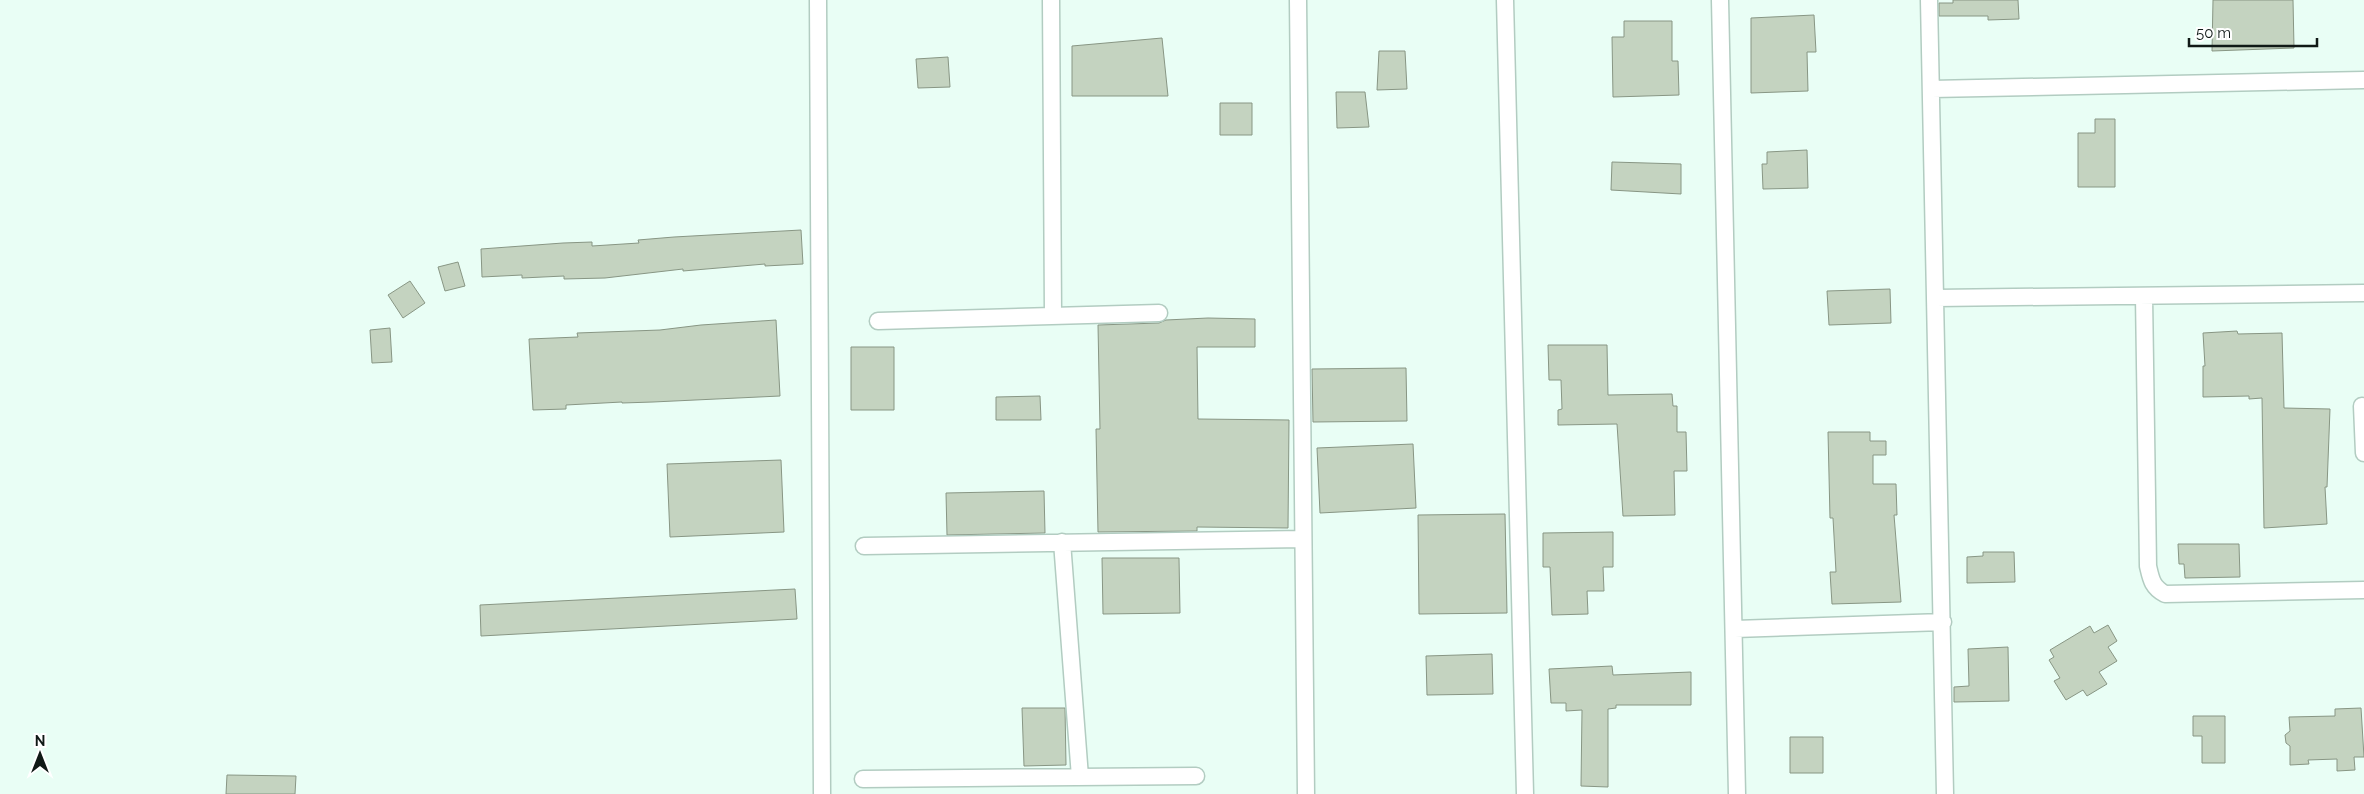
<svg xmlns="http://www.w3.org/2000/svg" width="2364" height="794" viewBox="0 0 2364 794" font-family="Raleway,sans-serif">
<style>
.building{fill:#c4d3c0;stroke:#889684}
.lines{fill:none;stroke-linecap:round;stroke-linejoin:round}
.minor-casing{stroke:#b2ccc1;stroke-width:19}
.minor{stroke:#fff;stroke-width:16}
</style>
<rect width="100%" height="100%" fill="#e9fef5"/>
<path class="building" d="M1953,0h65l1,19 -31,1v-4h-49v-13h14z
M2213,0h80l1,48 -82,3z
M1814,15l2,37h-9l1,39 -57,2v-75z
M1624,21h48v40h6l1,34 -66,2 -1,-60h12z
M1162,38l6,58h-96v-50z
M1379,51h26l2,38 -30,1z
M948,57l2,30 -32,1 -2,-29z
M1336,92h29l4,35 -32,1z
M1220,103h32v32h-32z
M2095,119h20v68h-37v-54h17z
M1807,150l1,38 -45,1 -1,-25h5v-12z
M1612,162l69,2v30l-70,-4z
M801,230l2,34 -38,2v-2l-82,7v-2l-78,9 -41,1v-3l-42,2v-3l-40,2 -1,-28 82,-6 29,-1v4l47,-3 -1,-3 36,-3z
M458,262l7,24 -20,5 -7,-24z
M410,281l15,22 -22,15 -15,-23z
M1890,289l1,34 -62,2 -2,-34z
M1208,318l47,1v28h-58l1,72 91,1 -1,108 -91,-1v4l-99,1 -2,-103h4l-2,-104 61,-2 7,-3z
M776,320l4,76 -127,6 -31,1v-1l-56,3v4l-33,1 -4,-71 49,-2 -1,-4 83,-3 41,-5z
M390,328l2,34 -20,1 -2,-33z
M2237,331l1,3 44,-1 2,75 46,1 -3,78h-2l2,37 -63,4 -2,-130 -13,1v-3l-46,1v-31h2l-2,-33z
M1548,345h59l1,50 64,-1 1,12h4v26h9l1,39h-13l1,44 -52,1 -6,-92 -59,1v-15l4,-1 -1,-29h-12z
M851,347h43v63h-43z
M1406,368l1,53 -94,1 -1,-53z
M1040,396l1,24h-45v-23z
M1828,432h42v9h16v14h-13v29h23l1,31h-3l7,87 -69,2 -2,-32h6l-3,-54h-3z
M1413,444l3,64 -96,5 -3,-65z
M781,460l3,72 -114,5 -3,-73z
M1044,491l1,42 -98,2 -1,-42z
M1505,514l2,99 -88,1 -1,-99z
M1613,532v35h-10l1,24h-17l1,23 -36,1 -2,-48h-7v-34z
M2178,544h61l1,33 -55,1 -1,-14h-5z
M1983,552h31l1,30 -48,1v-26l16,-1z
M1102,558h77l1,55 -77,1z
M795,589l2,30 -316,17 -1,-31z
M2108,625l9,16 -9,6 9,14 -18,11 8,12 -20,12 -4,-6 -17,10 -12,-19 6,-3 -11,-18 5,-3 -4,-7 40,-24 4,7z
M2008,647l1,54 -55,1v-15l15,-1 -1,-37z
M1492,654l1,40 -66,1 -1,-39z
M1612,666l1,9 78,-3v33h-75v3l-8,1v78l-27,-1 1,-76 -16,1v-8h-15l-2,-34z
M1022,708h43l1,57 -42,1z
M2361,708l3,49h-10l1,13 -18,1v-12l-29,1 1,4 -19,1v-19l-4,-3 -1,-8 5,-4 -1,-14 46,-1v-7z
M2193,716h32v47h-23v-27h-9z
M1790,737h33v36h-33z
M227,775l69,1 -1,18h-69z"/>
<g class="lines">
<g class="minor-casing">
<path id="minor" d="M818,0l4,794
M1051,0l2,314
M1298,0l8,794
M1505,0l20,794
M1720,0l17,794
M1929,0l16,794
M1932,89l432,-9
M2144,296l4,270c3,13 4,21 17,28l199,-4
M1936,298l428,-5
M878,321l281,-8
M2362,406l2,47
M1062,542l18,235
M864,546l439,-7
M1735,629l208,-7
M863,779l333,-3"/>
</g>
<use href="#minor" class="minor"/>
</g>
<g transform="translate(40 754)" stroke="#ffffff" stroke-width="4" paint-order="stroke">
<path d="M0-4L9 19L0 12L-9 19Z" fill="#101916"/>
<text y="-8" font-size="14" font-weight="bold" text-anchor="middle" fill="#101916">N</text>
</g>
<path d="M2189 38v8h128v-8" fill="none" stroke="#101916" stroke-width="2.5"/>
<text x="2196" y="38" font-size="15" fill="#101916" stroke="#ffffff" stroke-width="4" paint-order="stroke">50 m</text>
</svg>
